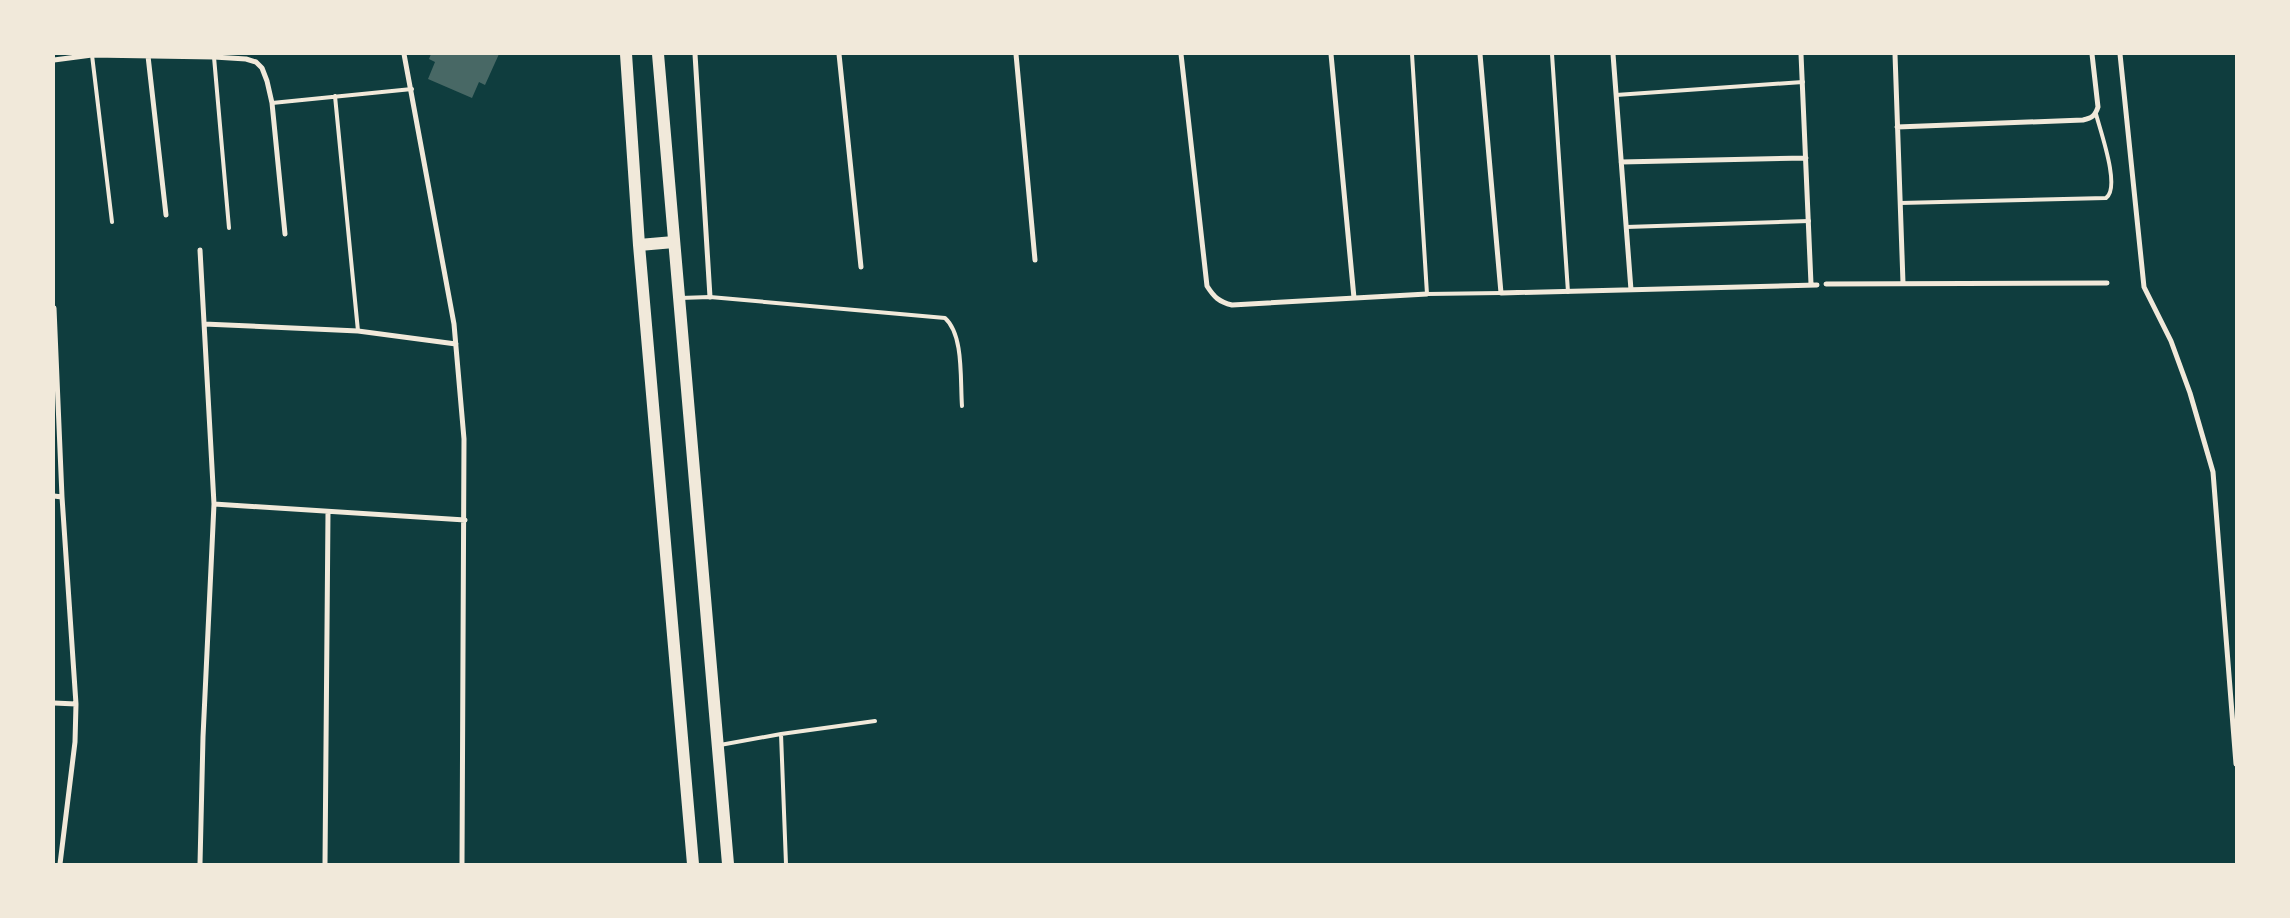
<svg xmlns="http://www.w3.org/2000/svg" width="2290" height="918" viewBox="0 0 2290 918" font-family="'Archivo Narrow',sans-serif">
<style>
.building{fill:#486865}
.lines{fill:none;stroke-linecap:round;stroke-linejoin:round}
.service{stroke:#f1e9da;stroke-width:4}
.minor{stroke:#f1e9da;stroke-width:5}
.primary{stroke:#f1e9da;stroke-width:12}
</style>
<rect width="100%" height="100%" fill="#0f3d3e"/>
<path class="building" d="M431,54h68l-14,31 -6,-3 -7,16 -44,-19 7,-17 -6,-3z"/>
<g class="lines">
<path class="service" d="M1412,54l15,240 74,-1
M1552,54l16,238
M92,55l20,167
M214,57l15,171
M1616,95l187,-13
M335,96l23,235
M272,103l140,-14
M1900,203l206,-5c15,-10 -6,-68 -10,-84
M1626,227l183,-6
M680,298l30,-1 235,21c19,17 15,62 17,88
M781,734l5,130
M720,745l61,-11 94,-13"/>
<path class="minor" d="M404,54l50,270 10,115 -2,425
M695,54l15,243
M839,54l22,213
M1016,54l19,206
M1181,54l26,232c7,11 12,16 25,19l195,-11
M1331,54l23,244
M1480,54l21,239 316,-8
M1613,54l18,236
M1801,54l10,230
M1895,54l8,229
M2120,54l24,233 27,54 19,52 23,79 23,292
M148,56l18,159
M54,60l38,-5 122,2 32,2 10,3 6,6 5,13 5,22 13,131
M1897,127l186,-7c9,-2 12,-4 15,-13l-6,-53
M1621,162l185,-4
M200,250l14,254 -11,233 -3,127
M1826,284l281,-1
M54,308l8,189 14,207 -1,38 -15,122
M204,324l154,7 98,13
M54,496l8,1
M214,504l251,16
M54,703l22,1
M325,864l3,-352"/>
<path class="primary" d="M626,54l13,191 54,619
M658,54l70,810
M639,245l35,-3"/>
</g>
<rect width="2290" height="918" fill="none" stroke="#f1e9da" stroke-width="110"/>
</svg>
